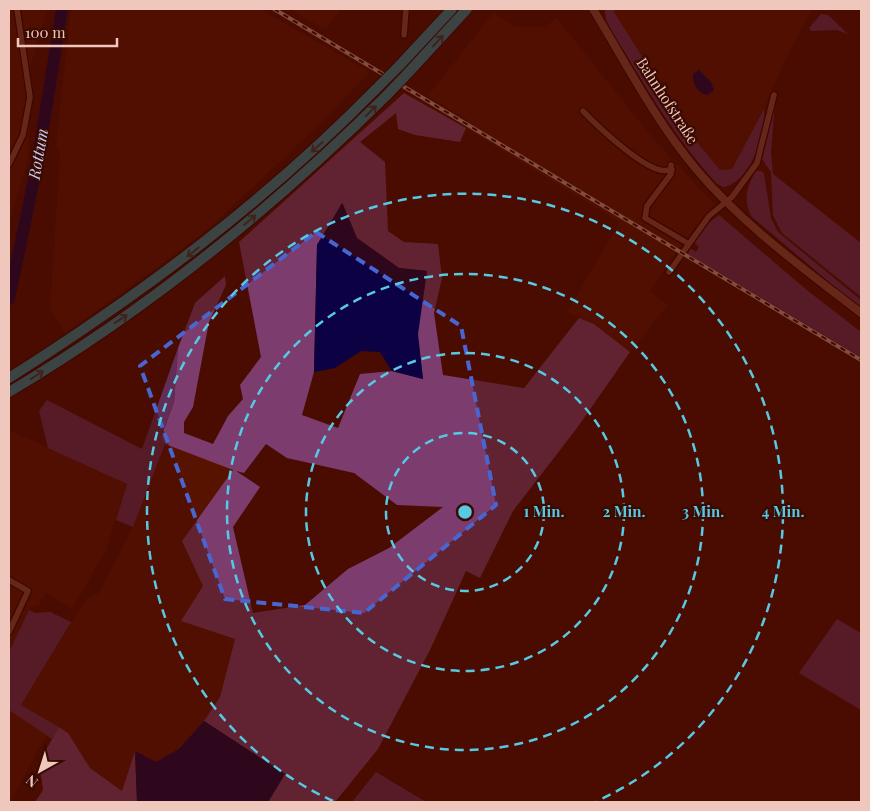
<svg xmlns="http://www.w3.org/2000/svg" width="870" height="811" viewBox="0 0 870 811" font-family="'Playfair Display',serif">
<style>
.built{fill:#581200}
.green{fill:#642d58}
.forest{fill:#7c3c6e;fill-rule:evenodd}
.water{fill:#0c0142}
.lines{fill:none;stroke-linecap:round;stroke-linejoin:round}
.river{stroke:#0c0142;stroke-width:12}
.minor-casing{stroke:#280000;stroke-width:8}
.secondary-casing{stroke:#280000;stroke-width:10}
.trunk-casing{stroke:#280000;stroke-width:12}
.minor{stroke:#8a4735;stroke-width:5.5}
.secondary{stroke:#8a4735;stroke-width:8}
.trunk{stroke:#2b8696;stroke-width:10}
.rail-casing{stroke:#c6998d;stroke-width:4}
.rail{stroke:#390a01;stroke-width:2;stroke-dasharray:5.5;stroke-linecap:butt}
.trunk-bridge-casing{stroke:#280000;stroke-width:12;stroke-linecap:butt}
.trunk-bridge{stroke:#2b8696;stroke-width:10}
.oneway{stroke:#333c3d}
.marked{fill:none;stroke:#4766d2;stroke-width:4;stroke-dasharray:10 6;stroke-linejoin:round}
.ring{fill:none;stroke:#58c9e3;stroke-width:2.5;stroke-dasharray:9 6}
.labels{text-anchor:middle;stroke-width:4.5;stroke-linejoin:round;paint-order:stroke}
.street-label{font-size:15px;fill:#efc7bc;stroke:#390a01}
.water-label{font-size:16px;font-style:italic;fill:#c3cbf3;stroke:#390a01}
.centre{fill:#58c9e3;stroke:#390a01;stroke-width:2.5}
.ring-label{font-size:15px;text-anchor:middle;font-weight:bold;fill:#58c9e3;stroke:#390a01;stroke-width:4.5;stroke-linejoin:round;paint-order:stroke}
</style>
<rect width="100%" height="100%" fill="#4a0c00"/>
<path class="built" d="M9,9h38l-16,54 -3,96 -19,64z
M71,9h189l110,63 -48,50 -114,107 -49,37 -94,67 -15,-23 10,-154 -4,-10z
M289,9h51l-14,20z
M615,9h197l-27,51 -21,49 -32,60 -12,1 -27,-33 -79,-125z
M493,13l22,14h31l10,-10 99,124 59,63 -40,51 -24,36 18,14 -38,47 -36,-28 -27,-12 53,-90 -154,-94 3,-7 -41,-25z
M9,430l118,54 -22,68 -33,56 -26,-15 -7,12 -8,2 -22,45z
M165,444l69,26 -52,71 21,45 32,53 -15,58 -16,24 -25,28 -23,13 -21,-10 -13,39 -32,-23 -22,-35 -47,-28 50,-83 17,-25 11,-4 34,-66z
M9,710l38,24 -37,68h-1z"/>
<path class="green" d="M605,9h10l-1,3 79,125 27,33 12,-1 32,-60c4,23 -15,75 -41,78l-7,-4c-36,-40 -63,-83 -90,-129 -8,-13 -22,-30 -21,-45z
M821,14l7,1 20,19 -11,-4 -26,1 -2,-3z
M775,103l-4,49 2,22 88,69v54l-79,-64 -9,-18 -2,-43 -9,-13z
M756,171h5l3,3 7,44 7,14 83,68v9l-110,-93c-8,-16 -4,-30 5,-45z
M719,215l89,76 53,41v25l-173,-103 2,-6 6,4 3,-5 -5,-5 12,-17z
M178,348l-4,54 -13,34 4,8 -32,83 -17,-7 11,-36 -79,-36 -9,-37 8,-11 95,49z
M29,610l6,3 15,-1 21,10 -50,83 38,22 -7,12 -43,-29v-58z
M837,619l24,14v77l-62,-37z
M376,772l50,30h-74z"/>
<path class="forest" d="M404,93l62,35 -6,14 -45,-7 -17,-6 -2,-16 -36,29 25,20 3,69 16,11 34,2 4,34 -8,35 9,62 81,13 55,-70 15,6 36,28 -53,76 -64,83 -33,67 -14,-7 -36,79 -52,99 -43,53h-67l17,-28 -81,-53 16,-24 15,-58 -54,-18 22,-35 -21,-45 51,-71 -68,-26 -4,-7 13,-35 4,-54 17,-45 30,-27 1,9 -17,37 -16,85 -9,15v11l29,11 15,-28 15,-17 -3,-14 21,-28 -22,-115zM343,204l14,34 42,30 28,3 -10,63 6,45 -31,-8 -32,3 -22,54 -36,-13 12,-43 3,-127zM266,444l21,14 67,15 43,32 46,2 -54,41 -41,21 -43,36 -52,8 -20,-86 27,-40 -24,-16 8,2z
M59,727l9,6 22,35 32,23 13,-40 2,51h-102l8,-12 -4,-28z"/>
<path class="water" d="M699,70l12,12 3,8 -7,5c-10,-2 -15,-13 -14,-21z
M342,203l15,35 42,30 28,3 -9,63 5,45 -31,-8 -12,-19 -19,-1 -26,17 -21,4 3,-127z
M204,721l81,53 -17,28h-131l-2,-51 21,11 23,-13z"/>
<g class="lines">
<path class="river" d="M9,299l28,-134 25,-156"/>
<g class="minor-casing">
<path id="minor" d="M404,35l2,-26
M583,111c15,16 56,54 77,59 3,1 8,0 12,0
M9,164l14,-29 7,-38 -13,-88
M671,165v9l-24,32 -2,12 44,26
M669,272l40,-56 23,-19 25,-34 17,-68
M9,580l19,11 -19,41"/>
</g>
<g class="secondary-casing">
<path id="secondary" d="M593,9c33,54 62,111 103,160 47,56 108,100 165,144"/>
</g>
<g class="trunk-casing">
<path id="trunk" d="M399,66l53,-57
M409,72l58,-63
M9,378c134,-85 256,-176 367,-289
M9,392c138,-82 264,-184 378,-297"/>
</g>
<use href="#minor" class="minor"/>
<use href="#secondary" class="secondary"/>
<use href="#trunk" class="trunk"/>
<g class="rail-casing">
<path id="rail" d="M274,9l587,351"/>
</g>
<use href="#rail" class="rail"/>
<g class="trunk-bridge-casing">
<path id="trunk-bridge" d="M376,89l23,-23
M387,95l22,-23"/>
</g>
<use href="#trunk-bridge" class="trunk-bridge"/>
</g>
<defs><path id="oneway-shaft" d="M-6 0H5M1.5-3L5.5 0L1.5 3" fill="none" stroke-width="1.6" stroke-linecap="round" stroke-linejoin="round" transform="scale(1.25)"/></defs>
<g class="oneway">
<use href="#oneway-shaft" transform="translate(438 41) rotate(-47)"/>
<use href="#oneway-shaft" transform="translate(371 111) rotate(-45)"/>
<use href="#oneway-shaft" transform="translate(317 147) rotate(138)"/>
<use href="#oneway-shaft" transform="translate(250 220) rotate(-40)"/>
<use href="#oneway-shaft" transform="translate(193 252) rotate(141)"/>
<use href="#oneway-shaft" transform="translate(121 319) rotate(-34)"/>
<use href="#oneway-shaft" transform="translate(37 375) rotate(-33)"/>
</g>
<path d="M0 0H870V811H0ZM316,232l145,94 35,179 -132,108 -139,-14 -85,-233z" fill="#4a0c00" fill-opacity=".55" fill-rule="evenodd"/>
<path class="marked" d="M316,232l145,94 35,179 -132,108 -139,-14 -85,-233z"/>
<g class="ring">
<circle cx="465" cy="512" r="79"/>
<circle cx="465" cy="512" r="159"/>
<circle cx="465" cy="512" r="238"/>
<path d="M333 801A318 318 0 1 1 597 801"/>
</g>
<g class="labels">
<g class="street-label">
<text transform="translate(667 101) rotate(57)" y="5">Bahnhofstraße</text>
</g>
<g class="water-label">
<text transform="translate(38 154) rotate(-80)" y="6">Rottum</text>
</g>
</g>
<circle cx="465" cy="512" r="8" class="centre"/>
<g class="ring-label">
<text x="544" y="517">1 Min.</text>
<text x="624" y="517">2 Min.</text>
<text x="703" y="517">3 Min.</text>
<text x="783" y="517">4 Min.</text>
</g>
<rect width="870" height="811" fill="none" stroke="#efc7bc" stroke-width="20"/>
<g transform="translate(40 771) rotate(219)" stroke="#390a01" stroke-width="4" paint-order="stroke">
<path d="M0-4L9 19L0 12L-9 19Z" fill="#efc7bc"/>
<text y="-8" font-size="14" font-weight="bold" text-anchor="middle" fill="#efc7bc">N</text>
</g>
<path d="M18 38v8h99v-8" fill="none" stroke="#efc7bc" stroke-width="2.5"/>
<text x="25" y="38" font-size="15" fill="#efc7bc" stroke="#390a01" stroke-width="4" paint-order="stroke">100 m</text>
</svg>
